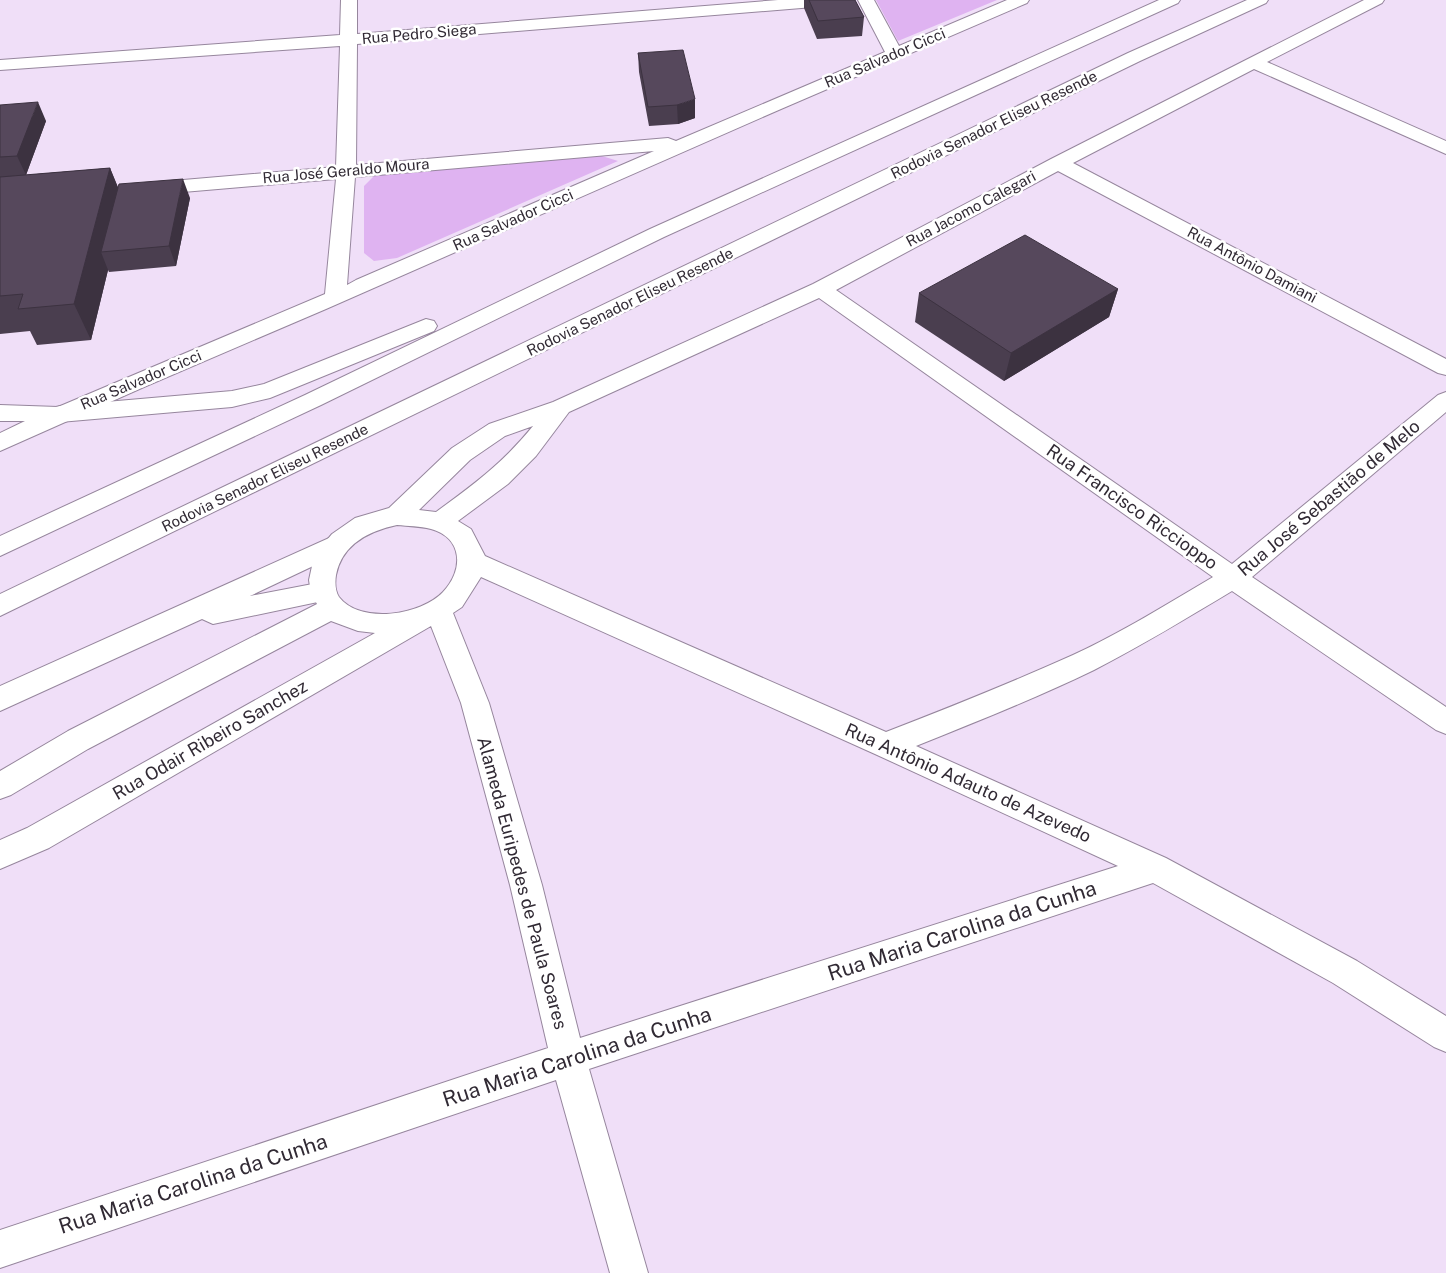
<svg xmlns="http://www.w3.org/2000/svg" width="1446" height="1273" viewBox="0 0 1446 1273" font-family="'Public Sans',sans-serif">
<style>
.green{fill:#dfb3f1}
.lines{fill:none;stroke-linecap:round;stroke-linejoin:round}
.minor-casing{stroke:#96869d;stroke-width:2}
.motorway-casing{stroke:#96869d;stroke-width:2}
.minor{fill:#fff;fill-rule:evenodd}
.motorway{fill:#fff;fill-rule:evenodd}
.wall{fill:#4a3e4f}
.shaded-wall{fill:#3c3240}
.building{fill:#56485c;stroke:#3c3240}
.labels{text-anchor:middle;stroke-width:5;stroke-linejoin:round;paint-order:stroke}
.far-street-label{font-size:15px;fill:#312a34;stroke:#fff}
.street-label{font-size:18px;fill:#312a34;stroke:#fff}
.near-street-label{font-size:21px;fill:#312a34;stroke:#fff}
</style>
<rect width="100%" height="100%" fill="#f0dff8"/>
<path class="green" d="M876,0h121l-99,41z
M602,156l16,5 -221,97 -23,3 -10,-8v-67l11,-11z"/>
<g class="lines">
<g class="minor-casing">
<path id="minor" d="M341,0h16v34l421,-34h68l-2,3 -6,2 -481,39 -1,121 312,-27 8,3 209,-89 -27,-52h16l25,46 108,-46h22l-2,3 -246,106 -455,200 -182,78 -144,64v-18l25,-12h-25v-16l58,2 267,-113 11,-115 -188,16 -7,-2 -3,-4 3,-4 7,-2 188,-16 4,-121 -340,24v-10l340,-25zM654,151l-298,129 -9,5 8,-108z
M1364,0h20l-2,3 -115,59 179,79v13l-192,-85 -181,94 373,196v16l-8,-2 -380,-202 -222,119 396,274 206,-169 8,-3v20l-194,165 194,130v27l-10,-4 -204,-139c-45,27 -91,55 -138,79 -58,28 -118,52 -178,76l250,112 191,103 89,55v36l-12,-5 -101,-64 -180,-100 -564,186 59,204h-38l-54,-193 -556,188v-38l548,-182 -38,-163 -49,-182 -30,-77 -382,222 -49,21v-29l27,-12 348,-195 -17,-2 -27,-10 -243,128 -77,46 -11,4v-28l68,-40 249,-127 -6,-11 -2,-13 3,-14 10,-20 10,-12 23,-16 34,-10 63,-60 37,-24 64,-22 260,-118 238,-125zM819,298l394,279c-46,27 -92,56 -140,78 -62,28 -125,53 -187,77l-401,-176 -14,-27 -13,-8 50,-37 28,-28 33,-44zM533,426c-30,37 -59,58 -97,86l-17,-2 51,-50 35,-24zM397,525c11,1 23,1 34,4 32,9 33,41 12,63 -22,23 -82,33 -104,5 -4,-6 -4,-16 -3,-22 6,-31 33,-44 61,-50zM481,577l394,177 243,112 -538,172 -38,-153 -53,-182 -36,-90 9,-6z"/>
</g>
<g class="motorway-casing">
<path id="motorway" d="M1159,0h21l-2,3 -514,234 -343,168 -321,151v-20l305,-141 345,-166z
M1247,0h21l-2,3 -126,58 -1140,555v-22l1128,-541z
M426,319l8,2 3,5 -3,5 -164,67 -38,9 -172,15 -8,-2 -4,-6 4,-6 8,-2 172,-15 32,-7z
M338,534l9,2 4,7 -4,7 -97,46 73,-14 9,3 4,7 -4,7 -119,25 -11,-5 -202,92v-25z"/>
</g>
<use href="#minor" class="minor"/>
<use href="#motorway" class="motorway"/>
</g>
<path class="wall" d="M804,0h51l9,17 -2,19 -45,3 -13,-31z
M638,53l57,65 -17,6 -29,2 -10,-54z
M0,105l46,16 -20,54 -26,2z
M110,168l8,20 72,10 -14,68 -67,6 -1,-2 -17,70 -54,5 -7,-14 -30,3v-157z
M1118,289l-9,28 -105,64 -89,-59 4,-29z"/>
<path class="shaded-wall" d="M695,99v19l-17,6 -1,-19z
M38,102l8,19 -20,54 -9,-19z
M110,168l15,36 -24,48 7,18 -17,70 -17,-36z
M183,179l7,19 -14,68 -7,-20z
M1118,289l-9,28 -105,64 7,-28z"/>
<path class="building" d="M809,0h46l9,17 -46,4z
M683,50l12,49 -18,6 -29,2 -10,-54z
M38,102l-21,54 -17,1v-52z
M110,168l-36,136 -56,5 5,-15 -23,2v-119z
M183,179l-14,67 -68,6 18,-68z
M1025,235l93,54 -107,64 -92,-60z"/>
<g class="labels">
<g class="far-street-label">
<text transform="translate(419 34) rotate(-5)" y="5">Rua Pedro Siega</text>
<text transform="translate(885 58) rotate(-23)" y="5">Rua Salvador Cicci</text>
<text transform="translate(994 125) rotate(-26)" y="5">Rodovia Senador Eliseu Resende</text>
<text transform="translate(346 171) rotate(-5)" y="5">Rua José Geraldo Moura</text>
<text transform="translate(971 209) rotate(-28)" y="5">Rua Jacomo Calegari</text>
<text transform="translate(513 220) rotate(-24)" y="5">Rua Salvador Cicci</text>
<text transform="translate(1252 265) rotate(28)" y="5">Rua Antônio Damiani</text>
<text transform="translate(630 302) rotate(-26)" y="5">Rodovia Senador Eliseu Resende</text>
<text transform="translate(141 380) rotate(-23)" y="5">Rua Salvador Cicci</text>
<text transform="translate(265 478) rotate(-26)" y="5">Rodovia Senador Eliseu Resende</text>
</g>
<g class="street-label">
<text transform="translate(1329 498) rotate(-40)" y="6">Rua José Sebastião de Melo</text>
<text transform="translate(1132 507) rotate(35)" y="6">Rua Francisco Riccioppo</text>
<text transform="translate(210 740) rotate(-30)" y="6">Rua Odair Ribeiro Sanchez</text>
<text transform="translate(968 783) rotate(24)" y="6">Rua Antônio Adauto de Azevedo</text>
<text transform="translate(522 883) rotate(75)" y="6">Alameda Euripedes de Paula Soares</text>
</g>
<g class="near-street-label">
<text transform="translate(962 931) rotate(-18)" y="7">Rua Maria Carolina da Cunha</text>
<text transform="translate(577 1057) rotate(-18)" y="7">Rua Maria Carolina da Cunha</text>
<text transform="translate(193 1184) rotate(-18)" y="7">Rua Maria Carolina da Cunha</text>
</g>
</g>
</svg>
